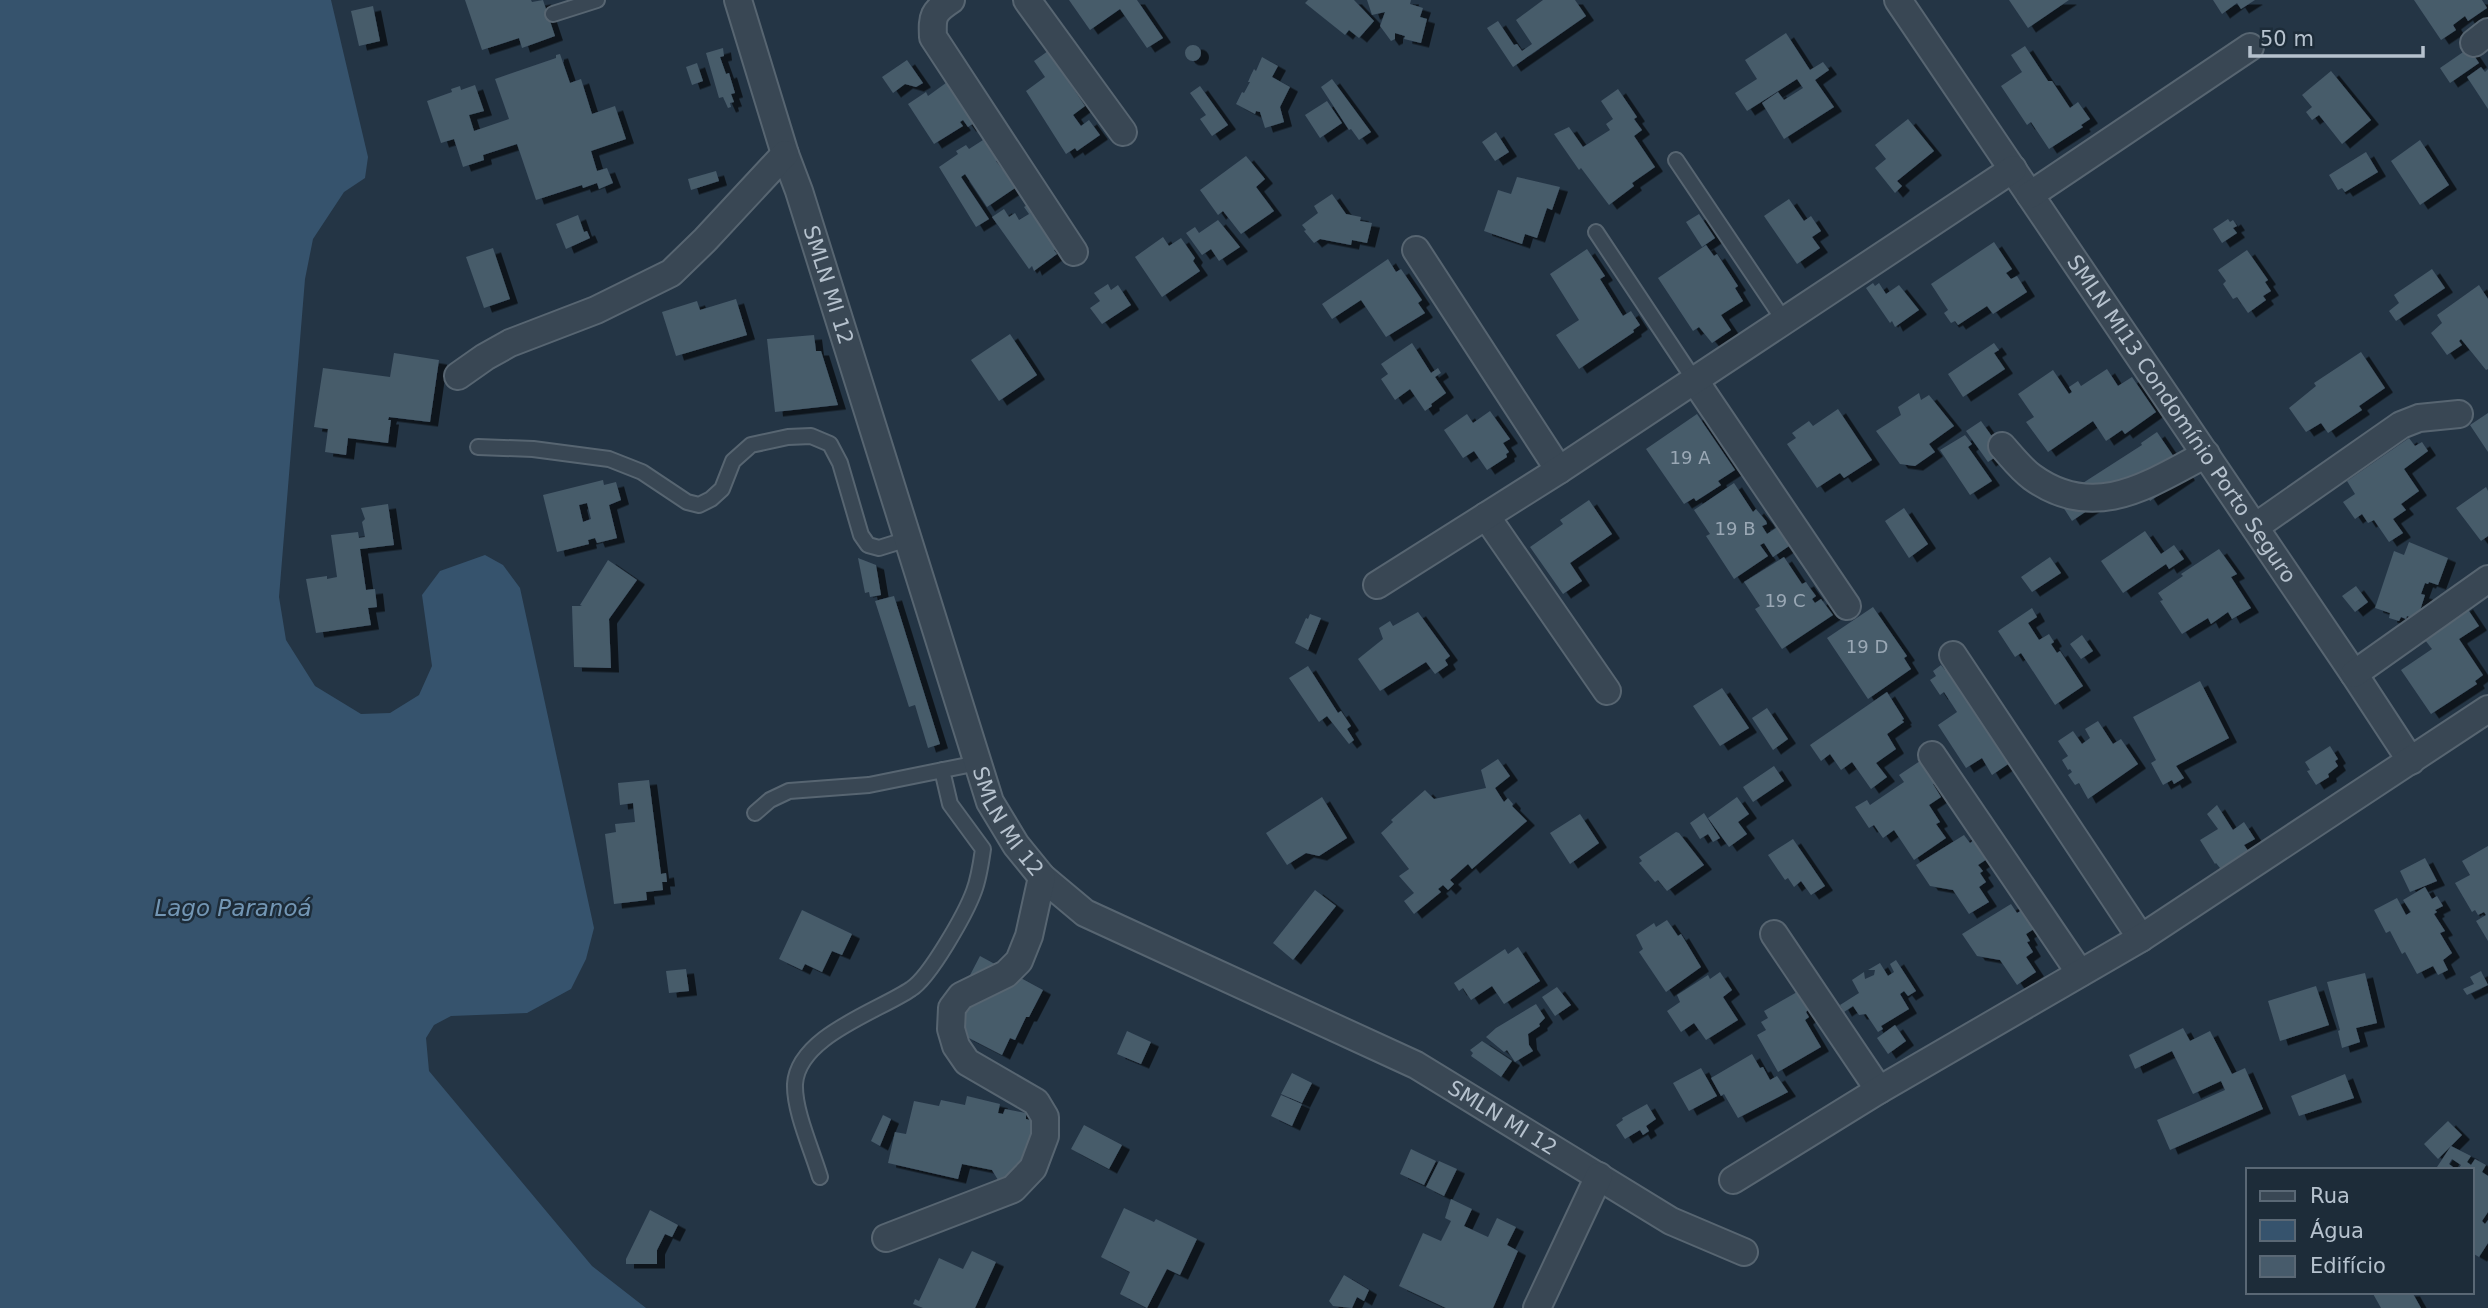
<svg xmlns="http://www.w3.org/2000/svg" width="2488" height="1308" viewBox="0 0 2488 1308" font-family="'DejaVu Sans',sans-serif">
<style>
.water{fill:#36536d}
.building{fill:#475b6b;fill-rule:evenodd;filter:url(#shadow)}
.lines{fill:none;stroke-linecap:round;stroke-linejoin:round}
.service-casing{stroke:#576571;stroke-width:18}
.minor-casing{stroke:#576571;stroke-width:30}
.service{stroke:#394754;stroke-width:14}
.minor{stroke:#394754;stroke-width:26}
.labels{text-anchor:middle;stroke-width:5;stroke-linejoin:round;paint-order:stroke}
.number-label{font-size:18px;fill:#9aa8b5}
.street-label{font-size:21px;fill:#b6c2ce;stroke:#1d2c39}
.water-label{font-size:23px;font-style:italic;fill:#7396b4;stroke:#1d2c39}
</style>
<defs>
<filter id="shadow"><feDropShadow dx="8" dy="4.5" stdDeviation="0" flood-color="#0009"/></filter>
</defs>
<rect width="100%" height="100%" fill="#243545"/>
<path class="water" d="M0,0h331l37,157 -3,21 -21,14 -31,47 -8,40 -26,318 7,43 29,46 46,28 29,-1 29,-18 13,-29 -10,-71 18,-24 45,-16 18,10 17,23 74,340 -8,31 -15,30 -44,24 -76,3 -17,9 -8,13 3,33 163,195 54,42h-646z"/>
<path class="building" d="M465,0h66l1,2 11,-2 12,36 -33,12 -3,-10 -37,12z
M1069,0h68l26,38 -16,10 -27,-39 -30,21z
M1308,0h46l20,21 -15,17 -10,-8 -4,5 -40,-32z
M1367,0h44l-1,4 13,4 -3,9 7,2 -6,24 -17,-4 1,-3 -10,-3v6l-4,2 -11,-15 5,-14 -13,3z
M1543,0h32l11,16 -73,51 -26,-39 11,-7 16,24 3,-1 5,7 10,-7 -16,-24z
M2009,0h60l-41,28z
M2213,0h42l-14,9 -4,-6 -15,11z
M2414,0h68l5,8 -19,13 -3,-5 -12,9 3,5 -15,10z
M373,6l7,35 -21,5 -8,-35z
M1786,33l24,37 13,-8 6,8 -14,10 19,27 -50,32 -22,-36 16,-11 6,8 19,-12 -6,-9 -50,32 -12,-18 22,-14 -12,-19z
M1185 53a8 8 0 1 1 16 0a8 8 0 1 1-16 0Z
M2025,46l23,35h4l18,27 8,-6 12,17 -9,6 2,2 -34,22 -18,-27 -4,3 -26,-39 21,-14 -11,-17z
M723,48l1,8 -4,1 6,17 3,-1 6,20 -4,1 3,8 -4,1 1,4 -3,1 -5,-11 -4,1 -13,-45z
M2469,48l10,15 -29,20 -10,-15z
M1048,51l37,55 -12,9 8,11 8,-6 11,15 -23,16 -2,-3 -9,6 -40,-63 19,-14 -11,-16z
M560,54l10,29 11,-4 11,35 23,-8 11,33 -35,12 6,20 10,-3 6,15 -14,6 -2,-6 -14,5 -1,-3 -46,15 -19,-56 -34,11 1,5 -21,7 -9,-28 -13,4 -14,-42 25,-9 -1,-3 9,-3 1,4 14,-5 9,26 -15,4 5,16 35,-12 -14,-40 61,-21v-3z
M1262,57l16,9 -6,11 18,10 -10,20 4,15 -19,6 -5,-16 -4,-1 -1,3 -19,-10 6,-12 2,1 6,-11h-2l3,-7 3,-6 2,2z
M907,60l16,23 -7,4 -11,-3 -12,9 -11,-16z
M697,63l6,18 -11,4 -6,-18z
M2481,67l4,5 3,-3v40l-21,-32z
M2331,71l40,49 -29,24 -23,-29 -7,5 -6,-8 6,-5 -10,-12z
M1332,79l39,53 -12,8 -8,-11 -2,1 -28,-43z
M950,80l27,41 -9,6 -5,-7 -3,2 3,4 -29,18 -26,-40 18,-12 2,4z
M1200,86l28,39 -16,11 -12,-17 6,-4 -16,-22z
M1618,89l19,28 -3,2 8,11 -8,6 21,31 -23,16 2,3 -25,19 -28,-37 -2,2 -25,-36 15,-7 14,20 27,-17 -4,-6 7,-5 -12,-18z
M1327,101l15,22 -22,15 -15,-23z
M1908,119l26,32 -37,30 5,5 -7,7 -20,-25 11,-9 -11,-14z
M1496,132l13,20 -14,9 -13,-19z
M983,140l2,3 4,-3 11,18 -4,3 6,8 4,-2 12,19 -31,21 -22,-33 -4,3 28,42 -13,8 -37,-60 19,-13 -2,-3 10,-6 3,4z
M2420,140l29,45 -29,20 -29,-44z
M2366,152l12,20 -33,20 -3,-4 -4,2 -9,-15z
M1246,156l19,23 -9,8 18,24 -33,23 -18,-23 -5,4 -18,-25z
M716,171l3,10 -28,9 -3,-11z
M1517,177l43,10 -8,23 -5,-2 -10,30 -12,-4 -3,10 -38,-13 14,-41 13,4z
M1332,194l14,20 15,3 -1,4 12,2 -5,20 -15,-3 -1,5 -31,-6 -6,4 -10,-12 2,-1 -4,-5 16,-12 -4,-7z
M1789,199l15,22 7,-5 10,15 -9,6 8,11 -23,16 -33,-48z
M1032,202l31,43 -9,5 3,4 -23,17 -2,-5 -3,3 -37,-52 12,-8 5,8 6,-4 4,7 10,-6 -5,-7z
M1699,214l16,24 -13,9 -16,-25z
M578,215l6,17 3,-1 3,7 -24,11 -10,-25z
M2228,219l2,3 3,-2 4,6 -4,2 4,5 -15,10 -9,-14z
M1218,220l22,27 -21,14 -8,-12 -9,6 -16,-22 9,-6 4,6z
M1163,237l6,9 12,-8 14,20 -2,3 7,10 -38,26 -27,-40z
M1994,242l18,27 -6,4 5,6 6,-3 10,16 -34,22 -6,-8 -29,19 -3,-4 -4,2 -7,-10 4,-3 -17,-26z
M1706,245l8,11 3,-2 21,32 -3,2 8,13 -22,14 10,15 -19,13 -13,-16 -6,4 -35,-53z
M493,248l17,51 -26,9 -18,-51z
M1587,249l18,27 -5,3 23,37 8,-5 9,14 -7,5 1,2 -55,37 -23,-34 23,-15 -29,-46z
M2247,250l21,30 -3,2 6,9 -8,5 3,4 -18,13 -11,-16 -4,2 -10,-15 3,-3 -8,-11z
M1388,259l8,13 5,-3 21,31 -4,3 7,10 -39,24 -25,-37 -29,19 -10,-15z
M2432,269l13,19 -49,33 -7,-10 10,-8 -5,-8z
M1873,283l2,3 4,-3 7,11 13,-9 20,25 -24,17 -3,-6 -2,2 -24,-35z
M1108,284l3,6 7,-5 13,20 -29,19 -12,-16 10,-7 -6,-8z
M2479,285l9,14v70l-2,1 -25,-31 -2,2 3,4 -15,10 -16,-22 11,-10 -5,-8z
M736,299l11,36 -71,21 -14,-44 35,-11 3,9z
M1010,334l27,41 -38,26 -28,-41z
M814,335l2,16h5l17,54 -63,7 -8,-73z
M1412,343l19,30 7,-5 3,5 -6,4 11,16 -15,11 1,2 -7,5 -15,-22 -15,11 -14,-21 7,-5 -7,-10z
M1994,343l5,7 -5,3 11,16 -42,28 -15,-23z
M2361,352l24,36 -26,18 3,4 -34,23 -7,-10 -15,9 -17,-24 27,-22 -2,-3z
M394,353l45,7 -9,62 -41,-5 -1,3h3l-3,23 -40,-5 -2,17 -21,-3 3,-23 -14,-2 9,-59 67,9z
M2107,369l11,17 14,-9 24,35 -31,22 -3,-4 -16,11 -13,-20 -45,31 -22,-30 8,-5 -16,-23 35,-24 16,24 3,-2 -3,-5 9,-6 3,5z
M1919,393l2,7 8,-5 25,31 -25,18 6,8 -20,14 -15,-2 -24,-33 25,-16 -3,-8z
M1838,409l34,51 -28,18 -4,-5 -23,15 -30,-44 9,-6 -4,-5 17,-12 4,5z
M1490,411l20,28 -7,4 6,9 -3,2 1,3 -20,13 -13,-19 -11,7 -19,-28 23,-16 6,9z
M2488,413v39l-18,-27z
M1697,414l38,56 -17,11 3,4 -25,16 -2,-3 -10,6 -38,-55z
M1981,421l22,31 -15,10 -22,-31z
M2157,432l30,44 -37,25 -15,-23 -63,43 -14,-22 84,-54 -1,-2z
M1965,435l7,9 -4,3 24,34 -22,14 -30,-45z
M2409,438l6,8 7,-4 6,9 -24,18 15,22 -18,13 5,6 -13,9 10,14 -14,9 -15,-22 -6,3 -6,-9 -7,5 -12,-17 12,-8 -8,-13z
M603,480l1,5 12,-3 5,18 -12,5 8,33 -20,5 -2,-5 -7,2 1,4 -32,8 -14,-57zM587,503l4,16 -8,3 -4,-17z
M1734,483l19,29 3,-3 10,12 1,3 -5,2 5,8 12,-8 13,18 -19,13 -9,-14 -4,2 8,11 -34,23 -28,-43 4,-2 -16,-24z
M2486,487l2,4v45l-7,5 -25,-33z
M1589,500l23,34 -42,29 12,18 -19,13 -33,-47 33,-23 -3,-4z
M388,504l6,41 -34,4 6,41 9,-1 2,18 -9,1 3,17 -55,8 -10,-54 21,-3v3l10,-2 -6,-42 27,-3 1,6 6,-1 -3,-15 3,-3 -4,-11z
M1904,508l24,36 -19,14 -24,-37z
M2145,531l16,23 13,-9 10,14 -15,10 -3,-5 -43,29 -22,-32z
M2409,542l39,16 -10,27 -9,-3 -1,2 -3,-1 -4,11 4,1 -8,25 -10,-4 -1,3 -5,-2 -2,4 -10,-3 1,-5 -15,-5 19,-57 10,4z
M2219,549l18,25 -6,3 20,31 -19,11 -4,-7 -17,12 -3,-6 -26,16 -22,-33 3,-1 -5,-7 25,-17 -2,-2z
M1784,557l18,27 4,-2 4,6 6,8 -4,3 3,4 6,-4 12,16 -51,34 -27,-40 5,-3 -16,-24z
M2050,557l11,16 -29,19 -11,-15z
M858,558l18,7 5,30 -11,2 -1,-5 -4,1z
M608,560l29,20 -28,39 2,49 -37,-1 -2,-61h10l-2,-1z
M2356,586l12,16 -13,10 -13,-16z
M894,596l46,148 -12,4 -13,-43 -6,2 -34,-106z
M2465,605l14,21 -20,13 24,36 -8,6 2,3 -46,30 -30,-44 31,-21 -7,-9 24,-17 -4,-5z
M1873,607l34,49 -3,2 7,11 -43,30 -41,-61z
M2032,608l5,9 -9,6 11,17 10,-6 5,8 -3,2 6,9 3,-2 23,35 -28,19 -34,-52 -6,4 -17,-26z
M1418,612l32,44 -5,4 3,5 -13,9 -9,-12 -46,29 -22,-32 25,-20 -4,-11 11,-7 3,5z
M1310,614l11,4 -13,32 -13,-7 11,-25 2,1z
M2082,635l11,16 -12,8 -11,-15z
M1957,662l63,94 -28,19 -10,-17 -16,10 -28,-43 19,-13 -13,-20 -4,3 -10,-15 6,-4 -3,-5 8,-6 4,5z
M1308,666l30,47 3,-2 10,15 -4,3 7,11 -5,4 -22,-28 -8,6 -30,-44z
M2200,681l29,57 -53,28 8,12 -10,6 -2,-4 -9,5 -12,-22 5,-3 -23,-43z
M1722,688l27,40 -29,18 -27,-40z
M1887,692l17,27 -2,1 2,2 -17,12 9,15 -20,14 11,14 -16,12 -19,-27 -11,8 -11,-16 -9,7 -11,-16z
M1767,708l21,31 -15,11 -21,-32z
M2098,721l15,23 8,-5 17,25 -50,35 -9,-16 -4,2 -7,-10 4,-3 -2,-3 -2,1 -6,-10 6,-4 -10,-15 15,-10 9,13 8,-6 -5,-9z
M2330,746l8,13 -3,2 3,5 -10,8 1,3 -13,8 -9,-14 3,-1 -5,-8z
M1498,759l12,17 -15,12 9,14 4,-4 5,6 -1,2 15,15 -55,48 -4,-5 -18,16 4,4 -6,6 -5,-5 -5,4 3,3 -27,22 -10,-13 10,-8 -15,-17 10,-7 -28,-36 12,-11 -2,-2 34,-30 9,9 52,-11 -5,-18z
M1920,761l15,22 -2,1 8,13 -12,8 11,17 -4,2 10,14 -32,22 -20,-30 -11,8 -9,-13 -5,3 -14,-21 12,-7 3,5 34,-23 -5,-7z
M1774,766l10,15 -31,21 -10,-15z
M649,780l12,94 5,-1 1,9h-5l1,8 -17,2 1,8 -33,4 -9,-70 11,-2 -1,-8 20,-2 -2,-19 -13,2 -2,-22z
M1322,797l25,41 -28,18 -13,-3 -19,12 -21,-32z
M1737,797l12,17 -11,8 9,12 -18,13 -21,-29z
M2217,805l16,25 11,-8 11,17 -11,6 7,10 -27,18 -8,-10 -1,1 -15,-24 18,-11 -11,-15z
M1704,813l16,25 -7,4 -5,-8 -8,5 -10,-16z
M1580,814l19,29 -29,21 -20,-31z
M1676,832l3,1 25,32 -37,26 -9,-11 -3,2 -16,-19 3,-2 -3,-4z
M1964,835l6,8 4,-3 13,19 -9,6 5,6 -3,2 6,9 -7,5 10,15 -20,12 -16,-24 -23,-4 -14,-21z
M1793,839l32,47 -14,9 -10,-14 -7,6 -6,-9 -3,2 -17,-25z
M2488,846v95l-12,-20 10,-6 -2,-3 -6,3 -3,-5 -3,2 -17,-29 15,-8 -8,-14z
M2425,858l12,23 -27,11 -10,-21z
M2425,887l7,12 5,-3 6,10 -8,4 2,2 -3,2 11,17 -5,2 12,20 -9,7 5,10 -10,5 -5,-9 -16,8 -12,-22 -3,2 -12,-23 -4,2 -12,-23 23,-12 9,17 5,-3 -8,-12z
M1315,890l21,16 -43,54 -20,-17z
M2011,904l6,9 5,-3 12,19 -8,5 4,7 -3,1 6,10 -7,5 10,15 -19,13 -17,-25 -23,-4 -15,-22z
M802,910l50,24 -10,21 -10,-4 -10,21 -17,-8 -3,6 -23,-11z
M1667,920l11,16 3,-2 20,33 -35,25 -27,-40 4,-3 -7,-14 18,-12 2,4z
M1518,947l22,34 -36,23 -12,-18 -21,14 -8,-12 -4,3 -5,-8 51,-34 3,5z
M980,956l63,34 -14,27h-3l-11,23 -5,-2 -8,17 -37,-19 1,-3 -22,-8z
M1896,960l20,31 -8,5 -4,-5 -4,3 9,15 -28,17 2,3 -5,3 -12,-18 -7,1 -6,-9 -9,6 -4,-7 19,-12 -7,-13 12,-8 1,7 9,-4 1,-5h-7l12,-7 8,13 6,-4 -4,-8z
M686,969l3,22 -20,2 -3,-22z
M2481,971l7,14 -21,10 -4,-6 11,-5 -4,-7z
M1720,972l12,18 -9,7 15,23 -32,20 -12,-17 -13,9 -14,-21 13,-9 -3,-7 31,-20 2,4z
M2365,973l12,50 -21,5 4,14 -18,6 -4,-17 2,-1 -13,-48z
M2316,986l13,39 -49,16 -12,-40z
M1557,987l14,18 -16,11 -13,-19z
M1797,992l11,18 -2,2 3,5 -4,3 16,27 -43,25 -21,-37 9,-5 -5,-8 7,-4 -4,-7z
M1536,1004l9,14 -6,6 1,2 -12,8 1,11 4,6 -18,11 -8,-12 -3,2 -18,-15 10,-9z
M1895,1025l11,16 -18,13 -11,-16z
M2183,1028l7,13 20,-10 22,43 13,-6 18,41 -93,41 -13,-30 68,-30 -4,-9 -28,13 -21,-43 -37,18 -6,-14z
M1127,1031l24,11 -10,22 -24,-10z
M1482,1041l30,20 -11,16 -30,-21 2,-3 -3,-3z
M1752,1054l8,14 3,-1 7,13 7,-4 11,16 -50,26 -14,-24 -3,2 -10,-18z
M1701,1068l16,28 -28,15 -16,-28z
M1292,1073l20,10 -10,20 -21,-9z
M2345,1074l9,24 -55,18 -8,-20z
M1281,1095l21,9 -10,22 -21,-10z
M967,1096l33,8 -2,9 5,1 2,-5 21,4v6l14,4 -10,44 -26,23 -12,-20 -30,-6 -4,15 -70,-16 7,-31 11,2 8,-33 25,5 2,-6 24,5z
M1647,1104l9,15 -10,7 3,5 -6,4 -3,-5 -15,9 -9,-14 7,-5 -1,-2z
M883,1115l8,4 -11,27 -9,-5z
M2448,1121l14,14 -11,11 20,10 -4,6 4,3 4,-6 11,6 -4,7 6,4v36l-6,9 3,3 3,-4v23l-9,14 -7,-4v-83h-14l3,-5 -9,-6 -3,5 8,6h-22l16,-24 -13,13 -14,-15z
M1084,1125l38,20 -13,24 -38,-20z
M1411,1149l25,12 -12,24 -24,-11z
M1439,1161l18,8 -13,27 -18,-9z
M1451,1199l21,10 -8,17 24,11 9,-19 19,9 -9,18 11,6 -25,57h-47l-47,-22 24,-53 18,8 10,-20 -6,-3z
M1124,1208l30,14 2,-3 41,20 -17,36 -13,-6 -20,39 -27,-14 10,-22 -29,-15z
M650,1210l28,15 -6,12 -7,-3 -8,16v14h-31v-5z
M972,1251l24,11 -21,46h-52l-10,-4 2,-5 4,2 20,-43 24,11z
M1344,1275l25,15 -5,11 -7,-4 -5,11 -19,-2 -4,-5z
M2372,1292h40l9,16h-40z"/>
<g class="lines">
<g class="service-casing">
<path id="service" d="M553,14l44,-14
M1676,160l109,162
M1596,232l99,149
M478,447l55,2 76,10 33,13 45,30 12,3 12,-6 11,-10 11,-28 18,-16 37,-8 23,-1 19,8 10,19 21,72 7,10 11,3 29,-9
M755,813l15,-13 19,-9 80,-6 109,-22
M820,1177c-8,-27 -26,-66 -25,-93 3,-48 84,-73 116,-95 19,-12 55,-76 63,-98 5,-13 7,-28 9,-42l-33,-45 -8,-34"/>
</g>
<g class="minor-casing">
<g id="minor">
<path id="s1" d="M738,0l47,154 14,37 191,611 26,43 26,32 43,36 331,152 255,156 73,31"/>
<path d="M951,0c-18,12 -19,16 -18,37l141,215"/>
<path d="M1027,0l96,132"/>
<path id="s2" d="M1898,0l456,674 57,87"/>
<path d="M2474,43l14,-11"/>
<path d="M2030,195l220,-148"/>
<path d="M1416,250l143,220"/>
<path d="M458,376l27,-19 25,-14 86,-33 75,-37 34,-33 80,-86"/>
<path d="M1695,381l152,225"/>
<path d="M2002,446c9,10 19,23 30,31 62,45 116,8 174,-23"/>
<path d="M1486,516l121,175"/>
<path d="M2255,527l146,-102 18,-7 40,-4"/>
<path d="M1377,585l182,-115 454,-301"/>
<path d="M1953,655l188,283"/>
<path d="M2354,674l134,-95"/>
<path d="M1932,755l148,218"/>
<path d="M1774,934l105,156"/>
<path d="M1733,1180l146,-90 262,-152 347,-229"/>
<path d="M886,1238l127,-49 20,-21 12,-32v-19l-9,-15 -69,-40 -11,-16 -5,-17 1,-21 9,-12 45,-22 13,-13 10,-25 13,-59"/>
<path d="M1537,1308l62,-132"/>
</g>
</g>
<use href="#service" class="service"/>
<use href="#minor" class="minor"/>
</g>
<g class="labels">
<g class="number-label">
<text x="1690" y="464">19 A</text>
<text x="1735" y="535">19 B</text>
<text x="1785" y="607">19 C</text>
<text x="1867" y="653">19 D</text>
</g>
<g class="street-label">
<text dy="7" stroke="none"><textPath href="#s1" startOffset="299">SMLN MI 12</textPath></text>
<text dy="7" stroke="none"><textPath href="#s2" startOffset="506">SMLN MI13 Condomínio Porto Seguro</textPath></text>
<text dy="7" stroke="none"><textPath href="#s1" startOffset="866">SMLN MI 12</textPath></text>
<text dy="7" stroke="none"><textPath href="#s1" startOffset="1454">SMLN MI 12</textPath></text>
</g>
<g class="water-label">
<text x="233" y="916">Lago Paranoá</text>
</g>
</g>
<rect x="2246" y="1168" width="228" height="126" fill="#1d2c39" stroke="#5a6875" stroke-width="2"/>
<rect x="2260" y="1191" width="35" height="10" fill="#394754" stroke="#5a6875" stroke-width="2"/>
<text x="2310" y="1203" font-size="21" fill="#b6c2ce">Rua</text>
<rect x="2260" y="1220" width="35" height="21" fill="#36536d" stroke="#5a6875" stroke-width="2"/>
<text x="2310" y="1238" font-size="21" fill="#b6c2ce">Água</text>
<rect x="2260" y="1256" width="35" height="21" fill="#475b6b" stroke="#5a6875" stroke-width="2"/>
<text x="2310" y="1273" font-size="21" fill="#b6c2ce">Edifício</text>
<path d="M2250 46v10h173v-10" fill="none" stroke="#b6c2ce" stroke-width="3.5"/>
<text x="2260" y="46" font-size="21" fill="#b6c2ce" stroke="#1d2c39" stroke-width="5" paint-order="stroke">50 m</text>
</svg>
